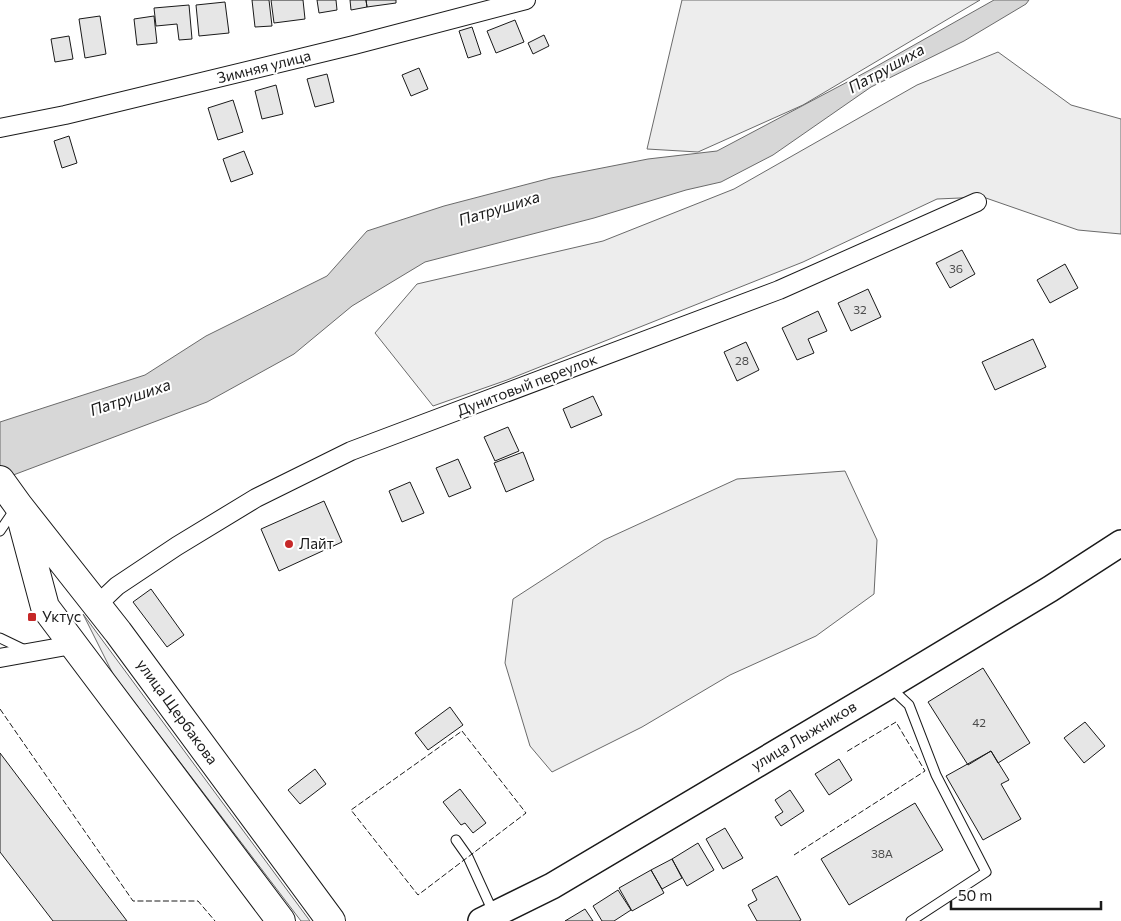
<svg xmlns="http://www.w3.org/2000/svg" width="1121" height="921" viewBox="0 0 1121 921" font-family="Commissioner,sans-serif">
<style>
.built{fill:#ededed;stroke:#6a6a6a}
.water{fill:#d7d7d7;stroke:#6a6a6a}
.building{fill:#e6e6e6;stroke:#1a1a1a}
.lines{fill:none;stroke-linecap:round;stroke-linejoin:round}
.lane-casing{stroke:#1a1a1a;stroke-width:11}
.street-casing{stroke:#1a1a1a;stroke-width:20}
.secondary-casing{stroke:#1a1a1a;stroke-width:28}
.primary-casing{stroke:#1a1a1a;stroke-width:30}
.lane{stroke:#fff;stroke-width:9}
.street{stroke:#fff;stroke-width:18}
.secondary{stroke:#fff;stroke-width:25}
.primary{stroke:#fff;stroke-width:28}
.fence{stroke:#1a1a1a;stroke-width:1;stroke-dasharray:6 2.5;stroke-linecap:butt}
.poi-dot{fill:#c62828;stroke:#fff;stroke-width:2}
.labels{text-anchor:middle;stroke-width:4;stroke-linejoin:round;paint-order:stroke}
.number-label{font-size:12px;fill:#4d4d4d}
.street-label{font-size:15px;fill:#1a1a1a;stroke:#fff}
.poi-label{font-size:15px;fill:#1a1a1a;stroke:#fff;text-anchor:start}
.water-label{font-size:16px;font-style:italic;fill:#1a1a1a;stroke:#fff}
</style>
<rect width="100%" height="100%" fill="#fff"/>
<path class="built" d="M682,0h298l-177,105 -105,47 -51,-3z
M998,52l73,53 50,14v115l-43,-4 -95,-33 -46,2 -134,63 -296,118 -74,26 -58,-73 42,-49 186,-43 131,-52 183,-104z
M845,471l32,69 -3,54 -58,42 -86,39 -88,52 -90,45 -22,-26 -25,-83 8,-64 91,-59 133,-61z
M83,614l227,307h-9l-188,-247z"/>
<path class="water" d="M994,0h35l-3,4 -62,37 -93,46 -98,68 -52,27 -35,8 -92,28 -169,44 -73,44 -58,48 -87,48 -207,78v-58l145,-47 61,-39 121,-60 40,-45 77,-25 107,-28 97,-19 69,-8 151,-80z"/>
<path class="building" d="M252,0h17l3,26 -17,1z
M271,0h32l2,19 -31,4z
M317,0h19l1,10 -18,3z
M350,0h16l1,7 -16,3z
M366,0h30v3l-29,4z
M225,2l4,31 -30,3 -3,-31z
M189,5l3,34 -13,1 -2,-16 -21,2 -2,-18z
M100,16l6,38 -21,4 -6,-39z
M154,16l3,27 -20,2 -3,-26z
M515,20l9,22 -28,11 -9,-22z
M472,27l9,27 -13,4 -9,-27z
M544,35l5,11 -16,8 -5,-11z
M69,36l4,23 -18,3 -4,-23z
M419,68l9,21 -17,7 -9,-21z
M327,74l7,28 -19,5 -8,-28z
M276,85l7,29 -21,5 -7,-28z
M233,100l10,32 -25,8 -10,-32z
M69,136l8,27 -15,5 -8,-27z
M244,151l9,23 -22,8 -8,-23z
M962,250l13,24 -25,14 -14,-25z
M1065,264l13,24 -28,15 -13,-23z
M868,289l13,28 -30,14 -13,-28z
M818,311l9,20 -19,8 6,14 -17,7 -15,-32z
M1033,339l13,28 -51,23 -13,-28z
M746,342l13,28 -22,11 -13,-29z
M593,396l9,19 -31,13 -8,-19z
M508,427l11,24 -24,10 -11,-24z
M523,452l11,28 -28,12 -12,-29z
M458,459l13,29 -22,9 -13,-29z
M410,482l14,31 -22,9 -13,-31z
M324,501l18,41 -63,29 -18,-42z
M151,589l33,46 -17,12 -34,-45z
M983,668l47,75 -32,20 -7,-12 -23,14 -40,-63z
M450,707l13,18 -35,25 -13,-17z
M1085,722l20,24 -21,17 -20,-25z
M991,751l18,29 -8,4 20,35 -38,21 -37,-64z
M0,753l127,168h-74l-53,-69z
M839,759l13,21 -23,15 -14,-21z
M315,769l11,15 -26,20 -12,-14z
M460,789l26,34 -13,10 -8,-10 -4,2 -18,-23z
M790,790l14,21 -23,15 -6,-9 8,-5 -8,-12z
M915,803l28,47 -94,55 -28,-46z
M725,828l18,30 -20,11 -17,-30z
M698,843l16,27 -27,16 -15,-27z
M672,859l10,19 -20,11 -11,-19z
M651,870l13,23 -32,18 -13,-23z
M777,876l24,44 -2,1h-42l-9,-16 9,-5 -5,-10z
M618,890l13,20 -17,11h-12l-9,-15z
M585,909l8,12h-28z"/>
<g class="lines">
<g class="lane-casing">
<path id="lane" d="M0,531l13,-19
M0,638l27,13
M891,688l18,17 27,70 50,97 -75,49
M456,840l12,17 26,57"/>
</g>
<g class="street-casing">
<path id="street" d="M0,128l65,-13 289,-70 172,-45
M97,605l20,-19 60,-40 79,-48 95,-47 428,-161 198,-88
M0,658l72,-13"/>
</g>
<g class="secondary-casing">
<path id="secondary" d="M481,921l71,-35 337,-200 161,-97 71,-46"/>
</g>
<g class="primary-casing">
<path id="primary" d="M0,480l18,25 100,127 213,289
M21,517l24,90 236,314"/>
</g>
<use href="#lane" class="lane"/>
<use href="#street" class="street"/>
<use href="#secondary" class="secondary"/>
<use href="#primary" class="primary"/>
<path class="fence" d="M0,709l133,192h65l17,20
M462,731l64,82 -108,82 -67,-85z
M794,855l131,-84 -29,-49 -50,30"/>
</g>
<g class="poi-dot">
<circle cx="289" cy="544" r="5"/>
<rect x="27" y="612" width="10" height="10" rx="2.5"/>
</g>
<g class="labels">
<g class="number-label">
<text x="956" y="273">36</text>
<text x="860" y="314">32</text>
<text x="742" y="365">28</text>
<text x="979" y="727">42</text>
<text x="882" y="858">38А</text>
</g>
<g class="street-label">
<text transform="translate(264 67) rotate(-14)" y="5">Зимняя улица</text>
<text transform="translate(527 385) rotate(-21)" y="5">Дунитовый переулок</text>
<text transform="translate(177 712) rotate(54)" y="5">улица Щербакова</text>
<text transform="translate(804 736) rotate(-31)" y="5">улица Лыжников</text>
</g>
<g class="poi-label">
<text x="299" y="549">Лайт</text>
<text x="42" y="622">Уктус</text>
</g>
<g class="water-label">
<text transform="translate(886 68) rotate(-29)" y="6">Патрушиха</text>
<text transform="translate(499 208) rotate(-17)" y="6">Патрушиха</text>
<text transform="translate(130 397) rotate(-19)" y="6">Патрушиха</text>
</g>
</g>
<path d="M951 901v8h150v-8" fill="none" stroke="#1a1a1a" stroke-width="2.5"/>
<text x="958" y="901" font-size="15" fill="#1a1a1a" stroke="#ffffff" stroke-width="4" paint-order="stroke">50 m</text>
</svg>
